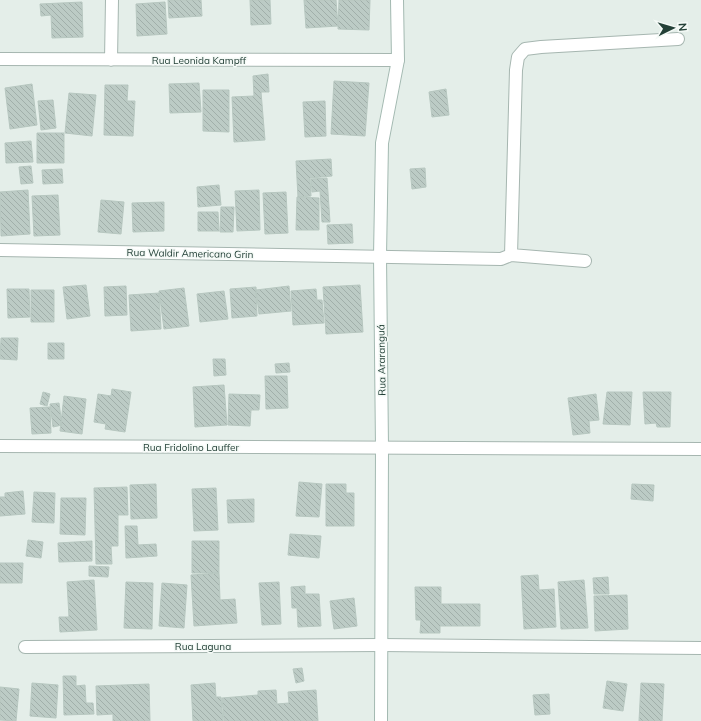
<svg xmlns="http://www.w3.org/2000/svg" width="701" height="721" viewBox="0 0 701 721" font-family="Mulish,sans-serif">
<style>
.building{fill:url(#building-back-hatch);stroke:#b7c7c0}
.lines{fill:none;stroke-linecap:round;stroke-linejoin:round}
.street-casing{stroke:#a6b6b0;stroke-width:14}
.secondary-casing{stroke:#a3b9b1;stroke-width:14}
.street{stroke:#fff;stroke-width:12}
.secondary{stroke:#fff;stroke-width:12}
.labels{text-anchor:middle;stroke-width:3;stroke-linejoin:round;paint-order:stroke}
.street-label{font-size:10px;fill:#234037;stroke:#f5faf7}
</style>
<defs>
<pattern id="building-back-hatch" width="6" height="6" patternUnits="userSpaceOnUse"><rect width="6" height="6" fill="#bccbc5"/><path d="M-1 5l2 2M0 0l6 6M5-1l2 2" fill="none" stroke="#a1afaa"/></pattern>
</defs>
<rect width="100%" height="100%" fill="#e4eee9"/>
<path class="building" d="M168,0h33l1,16 -33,2z
M250,0h20l1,24 -20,1z
M304,0h32l2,26 -32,2z
M339,0h31l-1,30 -31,-1z
M82,2l1,35 -31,1 -1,-23 -10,1 -1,-12z
M165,2l2,32 -30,2 -1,-32z
M268,74l1,18h-8l4,48 -31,2 -2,-45 22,-1 -1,-20z
M334,81l35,2 -4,53 -34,-2z
M199,83l2,29 -31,1 -1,-29z
M32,84l5,41 -27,4 -5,-41z
M105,85h23l-1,16h8l-2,35 -29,-1z
M446,89l3,26 -17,2 -3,-25z
M203,90h26v42l-26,-1z
M69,93l27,2 -4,41 -27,-3z
M53,100l3,28 -15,2 -3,-29z
M325,101l1,35 -21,1 -2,-35z
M37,133h27v30h-27z
M31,141l2,21 -27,1 -1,-20z
M331,159l1,17 -22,2 1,18 -13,1 -2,-36z
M31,166l2,17 -12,1 -2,-17z
M425,168l1,19 -14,2 -2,-20z
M62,169l1,14 -20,1 -1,-14z
M327,178l3,44h-8l-2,-31 -8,1 -1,-13z
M219,185l2,20 -23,2 -1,-20z
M28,190l2,44 -29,2 -1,-44z
M259,190l1,40 -23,1 -2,-40z
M286,192l2,41 -23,1 -2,-41z
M58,195l2,40 -26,1 -2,-40z
M297,197l22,1v32h-23z
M101,200l23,2 -3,32 -23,-2z
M164,202v29l-31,1 -1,-29z
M221,207h13l-1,25h-13z
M198,212h20l1,19h-21z
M352,224l1,19 -25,1 -1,-19z
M86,285l4,31 -23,3 -4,-32z
M360,285l3,47 -37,2 -3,-47z
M126,286l1,29 -22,1 -1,-29z
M289,286l2,25 -32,3 -3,-24z
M256,287l1,29 -25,2 -2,-29z
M184,288l5,38 -25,3 -5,-38z
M7,289h22l1,28 -22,1z
M316,289l1,11h5l2,23 -31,2 -2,-34z
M31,290h23v32h-23z
M224,291l4,28 -28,3 -3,-28z
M159,293l2,36 -30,2 -2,-36z
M1,338h17l-1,22 -17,-1z
M48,343h16v16h-16z
M213,359h12l1,16 -12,1z
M289,363l1,9 -14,1 -1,-9z
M265,376h22l1,32 -22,1z
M224,385l3,40 -32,2 -2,-40z
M112,389l19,3 -6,40 -20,-3 1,-5 -12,-2 4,-28 13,2z
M43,392l7,2 -3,12 -7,-2z
M607,392h25l-2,33 -27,-1z
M643,392h28l-1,35h-13l-1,-4 -11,1z
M229,394l31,1 -1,15h-8l-1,16 -22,-1z
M596,394l3,26 -10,1 1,12 -17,2 -5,-37z
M64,396l22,3 -4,35 -22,-3z
M59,403l3,22 -9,2 -3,-23z
M50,407l1,26 -19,1 -2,-26z
M299,482l23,2 -3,33 -23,-1z
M156,484l1,34 -26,1 -1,-34z
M326,484h20v9h8v33h-28z
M632,484l22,1 -1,16 -22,-2z
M127,487l1,28h-10v31h-7l1,18h-16l-2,-76z
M216,488l2,42 -24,1 -2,-42z
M23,491l2,23 -25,2v-19h5v-4z
M34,492l21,1 -1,30 -22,-1z
M61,498h25l-1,37 -25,-1z
M254,499v23l-26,1 -1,-23z
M125,526h12l1,19 18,-1 1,12 -31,2z
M290,534l31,2 -2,22 -31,-3z
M28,540l15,2 -2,16 -15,-2z
M92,541v20l-33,1 -1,-19z
M192,541h27v32h-27z
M0,563h23l-1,20h-22z
M89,566l20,1 -1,10 -19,-1z
M219,573l1,27 15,-1 2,24 -43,3 -3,-51z
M538,575l1,15 15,-1 2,38 -32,2 -3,-53z
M608,577l1,17h-15l-1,-16z
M94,580l3,50 -37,2 -1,-15h10l-2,-35z
M584,580l4,48 -27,1 -3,-47z
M126,582l27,1 -1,46 -28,-1z
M279,582l2,42 -19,1 -3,-42z
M162,583l25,2 -3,43 -25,-2z
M305,586v8h14l2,32 -23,1 -1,-19h-5l-1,-21z
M415,587h26v17h39v22h-40v7h-20l1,-13h-5z
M627,595l1,34 -33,2 -1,-35z
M354,598l3,28 -23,3 -4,-28z
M302,668l2,13 -8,2 -3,-14z
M63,676h13v10l9,-1 1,18h7l1,11 -30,1z
M607,681l20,3 -4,27 -20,-3z
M32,683l26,2 -2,33 -26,-2z
M215,683l1,14h5l2,24h-30l-2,-36z
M641,683l23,1 -2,37h-23z
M149,684l1,37h-37v-7l-16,1 -1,-29z
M0,687l19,2 -3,32 -16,-1z
M276,690l1,14 12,-1 -1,-11 28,-2 2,31h-94l-2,-23 36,-3v-4z
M549,694l1,20 -15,1 -2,-20z"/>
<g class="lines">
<g class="street-casing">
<path id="street" d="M0,59l398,1
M111,60l1,-60
M0,250l501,9 10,-4 74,6
M511,255l5,-185 2,-13 7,-8 16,-2 137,-8
M0,446l701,3
M25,647l356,-2 320,3"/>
</g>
<g class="secondary-casing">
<path id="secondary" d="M381,721l1,-273 -2,-192 2,-113 16,-83 -1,-60"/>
</g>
<use href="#street" class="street"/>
<use href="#secondary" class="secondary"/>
</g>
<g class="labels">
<g class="street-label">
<text x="199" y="64">Rua Leonida Kampff</text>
<text transform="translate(190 253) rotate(1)" y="4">Rua Waldir Americano Grin</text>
<text transform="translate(381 360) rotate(-91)" y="4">Rua Araranguá</text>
<text x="191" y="451">Rua Fridolino Lauffer</text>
<text x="203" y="650">Rua Laguna</text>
</g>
</g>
<g transform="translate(673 28) rotate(85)" stroke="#f5faf7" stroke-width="3" paint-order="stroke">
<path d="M0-3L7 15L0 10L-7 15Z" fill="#234037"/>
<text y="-6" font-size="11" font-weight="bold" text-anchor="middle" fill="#234037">N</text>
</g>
</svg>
